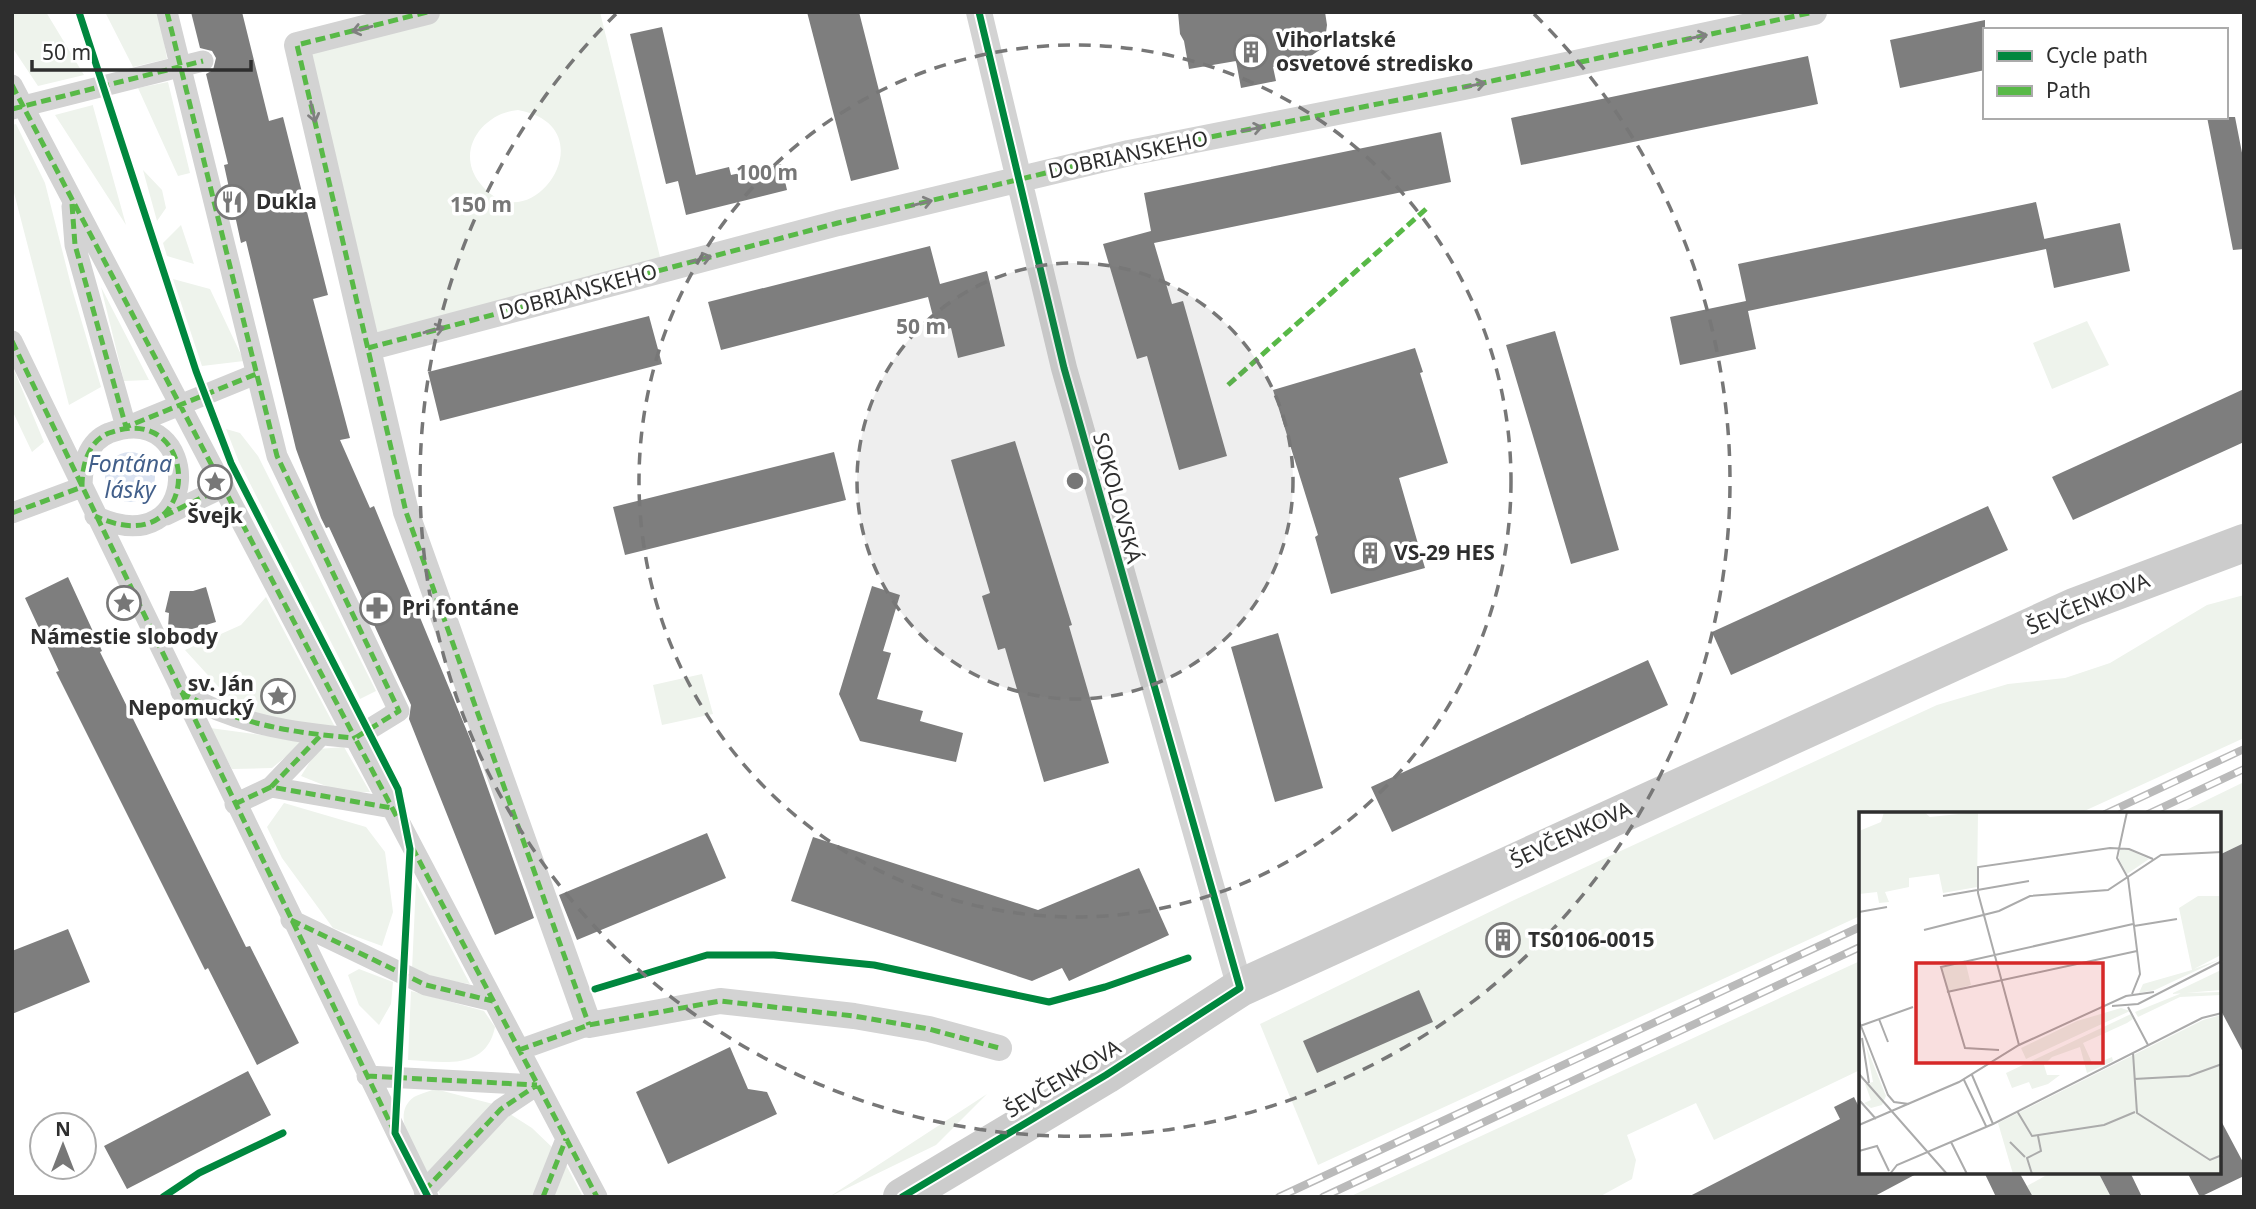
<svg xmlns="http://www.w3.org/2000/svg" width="2256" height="1209" viewBox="0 0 2256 1209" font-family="'Noto Sans',sans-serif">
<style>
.green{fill:#eef3ec;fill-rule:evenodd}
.water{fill:#dae2f0}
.building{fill:#7e7e7e}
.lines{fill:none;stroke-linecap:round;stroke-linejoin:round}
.pedestrian{stroke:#d3d3d3;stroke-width:21}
.minor{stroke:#d3d3d3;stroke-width:26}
.secondary{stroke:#ccc;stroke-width:38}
.rail-casing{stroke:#bababa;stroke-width:8}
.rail{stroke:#fff;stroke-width:5;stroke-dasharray:16;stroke-linecap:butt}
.quiet{stroke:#58b947;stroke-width:5;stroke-dasharray:10 5;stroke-linecap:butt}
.cycleway-casing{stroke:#fff;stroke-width:11}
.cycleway{stroke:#00873e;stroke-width:7}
.oneway{stroke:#808080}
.ring{fill:none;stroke:#777;stroke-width:3.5;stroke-dasharray:12 9}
.labels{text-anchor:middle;stroke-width:7;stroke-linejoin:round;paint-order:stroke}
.poi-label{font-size:21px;font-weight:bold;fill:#2e2e2e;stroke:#fff;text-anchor:start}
.street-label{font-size:21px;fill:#2e2e2e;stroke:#fff}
.water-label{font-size:23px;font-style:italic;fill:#425f8a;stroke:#fff}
.inset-road{fill:none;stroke:#ababab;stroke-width:2}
.view{fill:#d62828;fill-opacity:0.15;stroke:#d62828;stroke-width:3.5}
.inset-edge{fill:none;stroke:#2e2e2e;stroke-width:3.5}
.centre{fill:#777;stroke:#fff;stroke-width:3.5}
.ring-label{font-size:21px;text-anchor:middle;font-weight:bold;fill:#777;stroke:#fff;stroke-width:7;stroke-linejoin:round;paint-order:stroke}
</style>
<rect width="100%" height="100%" fill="#fff"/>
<path class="green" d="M12,12h34l38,63 -46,11 -26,-39z
M105,12h54l8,47 -34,8z
M427,12h173l63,257 -295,79 -71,-303zM518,110c94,17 11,140 -39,72 -24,-32 4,-69 39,-72z
M168,82l22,91 -12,3 -40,-88z
M93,105v1l33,119 -71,-110z
M16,124l29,59 27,106 29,98 -32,18 -57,-220v-60z
M143,170l19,20 4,18 -9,13z
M181,225l13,39 -27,-8 -4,-13z
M173,279l37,10 34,72 -42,5z
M101,287l48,93 -25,1z
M2087,321l22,44 -57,24 -19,-46z
M12,365l32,77 -12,10 -20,-42z
M226,429l14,4 18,23 118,235 -16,8 -121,-237z
M2244,595v143l-164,75 -220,1v102l-542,249 -58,-141 252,-123 425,-196 71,-21 57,-6 45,-15 97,-58z
M266,597l69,130 -51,-4 -48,-17 -51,-56 56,-25z
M702,674l11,40 -51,11 -9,-40z
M210,728l95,13 -33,27 -40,1z
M344,747l26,45h-29l-40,-16 17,-27z
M2244,782v61l-25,12v-41h-41z
M284,803l82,24 19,25 8,60 -11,34 -49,-18 -51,-70 -15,-31z
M416,882l54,102 -31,-5 -27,-9z
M1860,961v109l-146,70 -18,-37 -69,32 9,25 -4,19 -33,18h-250z
M359,969l34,13 -2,22 -12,21 -20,-20 -11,-30z
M411,991l73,20 11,16c-9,44 -52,35 -87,33z
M435,1089l62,16 -67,72c-10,-20 -43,-61 -16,-80 5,-3 14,-5 21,-8z
M987,1094l-51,51 -107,52z
M507,1112l25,16 24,23 -21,46h-94l-4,-9z
M565,1163l18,34h-32z
M2052,1172h46l13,25h-78l-6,-11z"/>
<path class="water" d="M105 477a25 25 0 1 1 50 0a25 25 0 1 1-50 0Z"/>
<path class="building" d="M191,12h51l27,109 14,-4 45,178 -15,4 37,139 -10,2 30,68 4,-2 97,235 63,177 -39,17 -86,-216 2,-14 -82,-178 -3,1 -5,-10 -25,-69 -50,-208 -5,2 -17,-78 4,-1 -22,-90 7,-4 3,-12 -4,-7 -12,-3z
M807,12h52l40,157 -48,12z
M1178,12h147l2,13 -3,22 -19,13 -32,7 3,14 -35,7 -5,-27 -47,8 -5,-28 -4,-7z
M1985,20v50l-85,18 -10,-48z
M662,27l34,148 33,-8 2,8 50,-11 6,26 -101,25 -8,-34 -12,3 -36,-150z
M1808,56l10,48 -297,61 -10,-47z
M2207,117h28l9,46v86l-11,1z
M1441,132l10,50 -297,61 18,61 11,-3 44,155 -48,14 -32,-114 -10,3 -34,-115 48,-13 -7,-38z
M2036,202l9,40 -1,-3 76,-16 10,48 -76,17 -8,-39 -298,62 8,38 -76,16 -10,-48 76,-16 -8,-37z
M930,246l10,38 47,-13 18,75 -47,12 -7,-30 -14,4 -9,-35 -207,53 -13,-48z
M649,316l13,48 -222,57 -12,-49z
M1555,331l64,219 -48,14 -65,-219z
M1415,348l8,24 -3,1 28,90 -49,15 26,90 -94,26 -16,-57 3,-2 -45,-145z
M2244,389v53l-171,78 -21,-43z
M1015,441l57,184 -3,1 40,137 -65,19 -39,-134 -7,2 -16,-54 8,-3 -39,-133z
M834,452l12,48 -221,55 -12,-48z
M1988,506l20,44 -277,125 -19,-43z
M68,577l34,74 -2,1 146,295 4,-1 49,97 -42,22 -49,-97 -3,2 -149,-298 3,-1 -34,-73z
M872,586l28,9 -17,56 8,2 -14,46 46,12 -3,10 43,12 -7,29 -96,-21 -21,-47z
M206,587l10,35 -24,7 -24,-2 1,-14 -4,-1 5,-21h23z
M1278,633l45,155 -48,14 -44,-155z
M1648,660l20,45 -276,127 -21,-45z
M707,833l19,45 -149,62 -18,-45z
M813,837l225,73 101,-42 30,67 -100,46 -7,-13 -30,13 -241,-80z
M2244,843v211l-25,-47v-152z
M68,929l22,53 -78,32v-63z
M1419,990l14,32 -116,51 -14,-32z
M730,1047l18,42 19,3 10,22 -109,50 -32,-72z
M248,1071l23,44 -144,74 -23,-43z
M1854,1097l6,12v63h60l-47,25h-185l152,-78 -6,-12z
M2219,1117l25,47v12l-44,21 -13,-25h32z
M1984,1172h35l14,25h-37z
M2098,1172h32l12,25h-31z"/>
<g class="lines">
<path class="pedestrian" d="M167,12l110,444 122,255 -44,27 242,459
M12,85l343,653
M12,109l191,-48
M72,206l3,39 51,182 130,-53
M12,341l416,856
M12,513l70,-26c0,-20 5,-45 27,-54 95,-35 95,134 -14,83
M166,515l58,-28
M181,692c54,32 112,41 174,46
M271,787l50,-52
M235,804l36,-17 121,21
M291,920l135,65 67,16
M519,1050l70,-25
M367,1076l170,9
M424,1191l77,-82 36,-24
M543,1197l23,-58"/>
<path class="minor" d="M427,12l-130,33 109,467 183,513 131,-24 134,15 75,13 70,19
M979,12l85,356 176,620
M368,348l470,-125 291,-70 335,-66 350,-75"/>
<path class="secondary" d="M902,1197l204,-122 134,-87 834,-381 170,-64"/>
<g class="rail-casing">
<path id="rail" d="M2105,814l139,-65
M2148,814l96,-45
M1279,1197l581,-270
M1323,1197l537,-250"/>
</g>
<use href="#rail" class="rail"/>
<path class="quiet" d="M167,12l110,444 122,255 -44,27 43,81
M427,12l-130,33 109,467 183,513
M12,85l343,653
M12,109l191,-48
M72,204l3,41 51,182 130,-53
M12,341l381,788
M368,348l470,-125 291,-70 335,-66 350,-75
M1228,385l198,-176
M12,513l70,-26c0,-20 5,-45 27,-54 95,-35 95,134 -14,83
M164,516l60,-29
M181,692c54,32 112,41 174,46
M271,787l50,-52
M235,804l36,-17 121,21
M412,847l185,350
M291,920l135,65 67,16
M519,1050l70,-25 131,-24 134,15 75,13 70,19
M367,1076l170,9
M424,1191l77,-82 36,-24
M543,1197l23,-58"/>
<g class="cycleway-casing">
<path id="cycleway" d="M79,12l117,359 35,92 167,326 12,60 -15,284 33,64
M595,989l112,-34h67l100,10 175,37 56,-15 83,-29
M163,1197l36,-24 84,-40
M902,1197l204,-122 134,-87 -176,-620 -85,-356"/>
</g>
<use href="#cycleway" class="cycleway"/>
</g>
<defs><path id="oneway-shaft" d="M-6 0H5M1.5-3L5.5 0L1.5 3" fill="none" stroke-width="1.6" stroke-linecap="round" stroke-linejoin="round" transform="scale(1.75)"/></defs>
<g class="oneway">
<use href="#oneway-shaft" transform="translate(362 29) rotate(166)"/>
<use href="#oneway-shaft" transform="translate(1697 37) rotate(-12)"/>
<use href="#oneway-shaft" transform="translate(1475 85) rotate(-12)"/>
<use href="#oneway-shaft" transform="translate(313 112) rotate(77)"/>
<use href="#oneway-shaft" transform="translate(1252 129) rotate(-11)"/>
<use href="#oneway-shaft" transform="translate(922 203) rotate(-14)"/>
<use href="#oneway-shaft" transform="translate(701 259) rotate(-15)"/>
<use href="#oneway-shaft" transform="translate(434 330) rotate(-15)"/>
</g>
<circle cx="1075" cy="481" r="218" fill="#777" fill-opacity=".12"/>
<g class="ring">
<circle cx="1075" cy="481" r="218"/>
<circle cx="1075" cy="481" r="436"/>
<path d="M1534 14A655 655 0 1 1 616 14"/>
</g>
<defs>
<g id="building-ring" transform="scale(1.75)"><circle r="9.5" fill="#fff" stroke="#777" stroke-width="1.5"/><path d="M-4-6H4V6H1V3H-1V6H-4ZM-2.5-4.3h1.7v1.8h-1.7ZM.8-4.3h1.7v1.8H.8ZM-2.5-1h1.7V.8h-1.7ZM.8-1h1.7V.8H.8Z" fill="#777"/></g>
<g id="restaurant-ring" transform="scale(1.75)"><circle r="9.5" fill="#fff" stroke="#777" stroke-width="1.5"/><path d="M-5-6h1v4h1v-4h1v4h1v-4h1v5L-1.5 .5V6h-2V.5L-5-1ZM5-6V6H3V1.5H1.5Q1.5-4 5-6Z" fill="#777"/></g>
<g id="sight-ring" transform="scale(1.75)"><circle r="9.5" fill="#fff" stroke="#777" stroke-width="1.5"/><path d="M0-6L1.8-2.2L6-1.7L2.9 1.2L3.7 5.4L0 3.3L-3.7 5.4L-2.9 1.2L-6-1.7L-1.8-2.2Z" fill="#777"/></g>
<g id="pharmacy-ring" transform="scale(1.75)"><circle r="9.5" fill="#fff" stroke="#777" stroke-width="1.5"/><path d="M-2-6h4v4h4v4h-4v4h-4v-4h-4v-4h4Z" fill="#777"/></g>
</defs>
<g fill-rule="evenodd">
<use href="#building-ring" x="1251" y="52"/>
<use href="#restaurant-ring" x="232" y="202"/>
<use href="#sight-ring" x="215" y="482"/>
<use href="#building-ring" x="1370" y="553"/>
<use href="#sight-ring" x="124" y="603"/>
<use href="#pharmacy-ring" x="377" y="608"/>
<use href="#sight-ring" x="278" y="696"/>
<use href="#building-ring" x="1503" y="940"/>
</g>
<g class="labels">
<g class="poi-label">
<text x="1276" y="47">Vihorlatské<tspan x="1276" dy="24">osvetové stredisko</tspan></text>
<text x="256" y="209">Dukla</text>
<text x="215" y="523" text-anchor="middle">Švejk</text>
<text x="1394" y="560">VS-29 HES</text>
<text x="402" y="615">Pri fontáne</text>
<text x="124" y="644" text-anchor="middle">Námestie slobody</text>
<text x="254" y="691" text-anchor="end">sv. Ján<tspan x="254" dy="24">Nepomucký</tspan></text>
<text x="1528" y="947">TS0106-0015</text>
</g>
<g class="street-label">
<text transform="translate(1128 155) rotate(-12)" y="7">DOBRIANSKEHO</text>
<text transform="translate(578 292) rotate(-15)" y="7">DOBRIANSKEHO</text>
<text transform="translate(1117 498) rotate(75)" y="7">SOKOLOVSKÁ</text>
<text transform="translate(2088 604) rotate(-22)" y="7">ŠEVČENKOVA</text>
<text transform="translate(1571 835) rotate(-25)" y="7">ŠEVČENKOVA</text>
<text transform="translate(1063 1079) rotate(-31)" y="7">ŠEVČENKOVA</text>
</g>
<g class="water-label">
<text x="130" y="472">Fontána<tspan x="130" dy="26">lásky</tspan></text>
</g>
</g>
<g transform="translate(1859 812)">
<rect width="362" height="362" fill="#fff"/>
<path d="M25,0h40l6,5 48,-5 -1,75 -34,6 -4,-19 -30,4v9l-24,5 4,10 -10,1 -2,-11 -18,2v-63l22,-9zM261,38h9l20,9 -22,15 -8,-15zM339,84h21l2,59 -27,14 27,-10 -66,31 -16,3 4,-9 49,-14 -13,-62zM106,148l6,25 -24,7 -6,-25zM362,158v20l-48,4v-1zM362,180v3l-41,2 -42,20 -3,-5 47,-19zM262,196l9,3 -104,48 -5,-11 56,-27zM272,202l2,5 -6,4 -44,20 10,22 19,-8 1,4 -26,12 -7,-26 -28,10 -8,8 3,10h13l-12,9 -16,5 -3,-7 -17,6 -6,-15zM362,203v159h-208l-15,-51 205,-103zM7,234l20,50 -4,9 -11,3 -7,-5 7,-3 -6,-16 8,-2z" fill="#eef3ec"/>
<path class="inset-road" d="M268,0l-10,46 11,20 12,96 -8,20M84,84l86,-15M0,100l28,-5M275,114l43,-7M65,118l75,-19 31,-15 78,-6 53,-35 61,-3M88,180l190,-41M253,194l26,-2 84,-43M269,195l20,38M20,207l9,23M0,209l29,74 6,7 15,2M1,214l53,-19M3,226l7,45M160,233l-41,-152v-26l132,-19 19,1 24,10M140,238l-34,-2 -24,-81 192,-43M274,241l4,60 73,47 12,-5M0,262l88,100M113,263l21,49M275,267l55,-3 33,-12M105,268l22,46M1,289l16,18M158,299l15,25 72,-11 31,-13M0,313l100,-43 60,-37 107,-49 28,-4M92,330l16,32M151,330l15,15M0,339l18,-5 12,25M31,362l7,-9 96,-41 209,-106 20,-5M173,362l-5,-16 14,-7 -3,-15"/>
<path class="view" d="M57,151h187v100h-187z"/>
<rect width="362" height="362" class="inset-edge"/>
</g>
<circle cx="1075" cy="481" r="10" class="centre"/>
<g class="ring-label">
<text x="767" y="180">100 m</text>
<text x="481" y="212">150 m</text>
<text x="921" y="334">50 m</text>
</g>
<rect width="2256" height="1209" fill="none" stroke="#2e2e2e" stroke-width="28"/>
<rect x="1983" y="28" width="245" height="91" fill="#ffffff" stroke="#ababab" stroke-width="2"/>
<rect x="1997" y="51" width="35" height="10" fill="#00873e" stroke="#ababab" stroke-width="2"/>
<text x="2046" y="63" font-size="21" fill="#2e2e2e">Cycle path</text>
<rect x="1997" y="86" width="35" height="10" fill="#58b947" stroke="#ababab" stroke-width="2"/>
<text x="2046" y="98" font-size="21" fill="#2e2e2e">Path</text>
<g transform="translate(63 1146)"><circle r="33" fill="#ffffff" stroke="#ababab" stroke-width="2"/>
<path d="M0-5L12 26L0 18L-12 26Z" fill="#777777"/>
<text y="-10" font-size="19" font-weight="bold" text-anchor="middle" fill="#2e2e2e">N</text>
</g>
<path d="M32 60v10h219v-10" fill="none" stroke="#2e2e2e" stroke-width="3.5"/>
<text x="42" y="60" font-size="21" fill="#2e2e2e" stroke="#ffffff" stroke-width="5" paint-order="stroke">50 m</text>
</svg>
